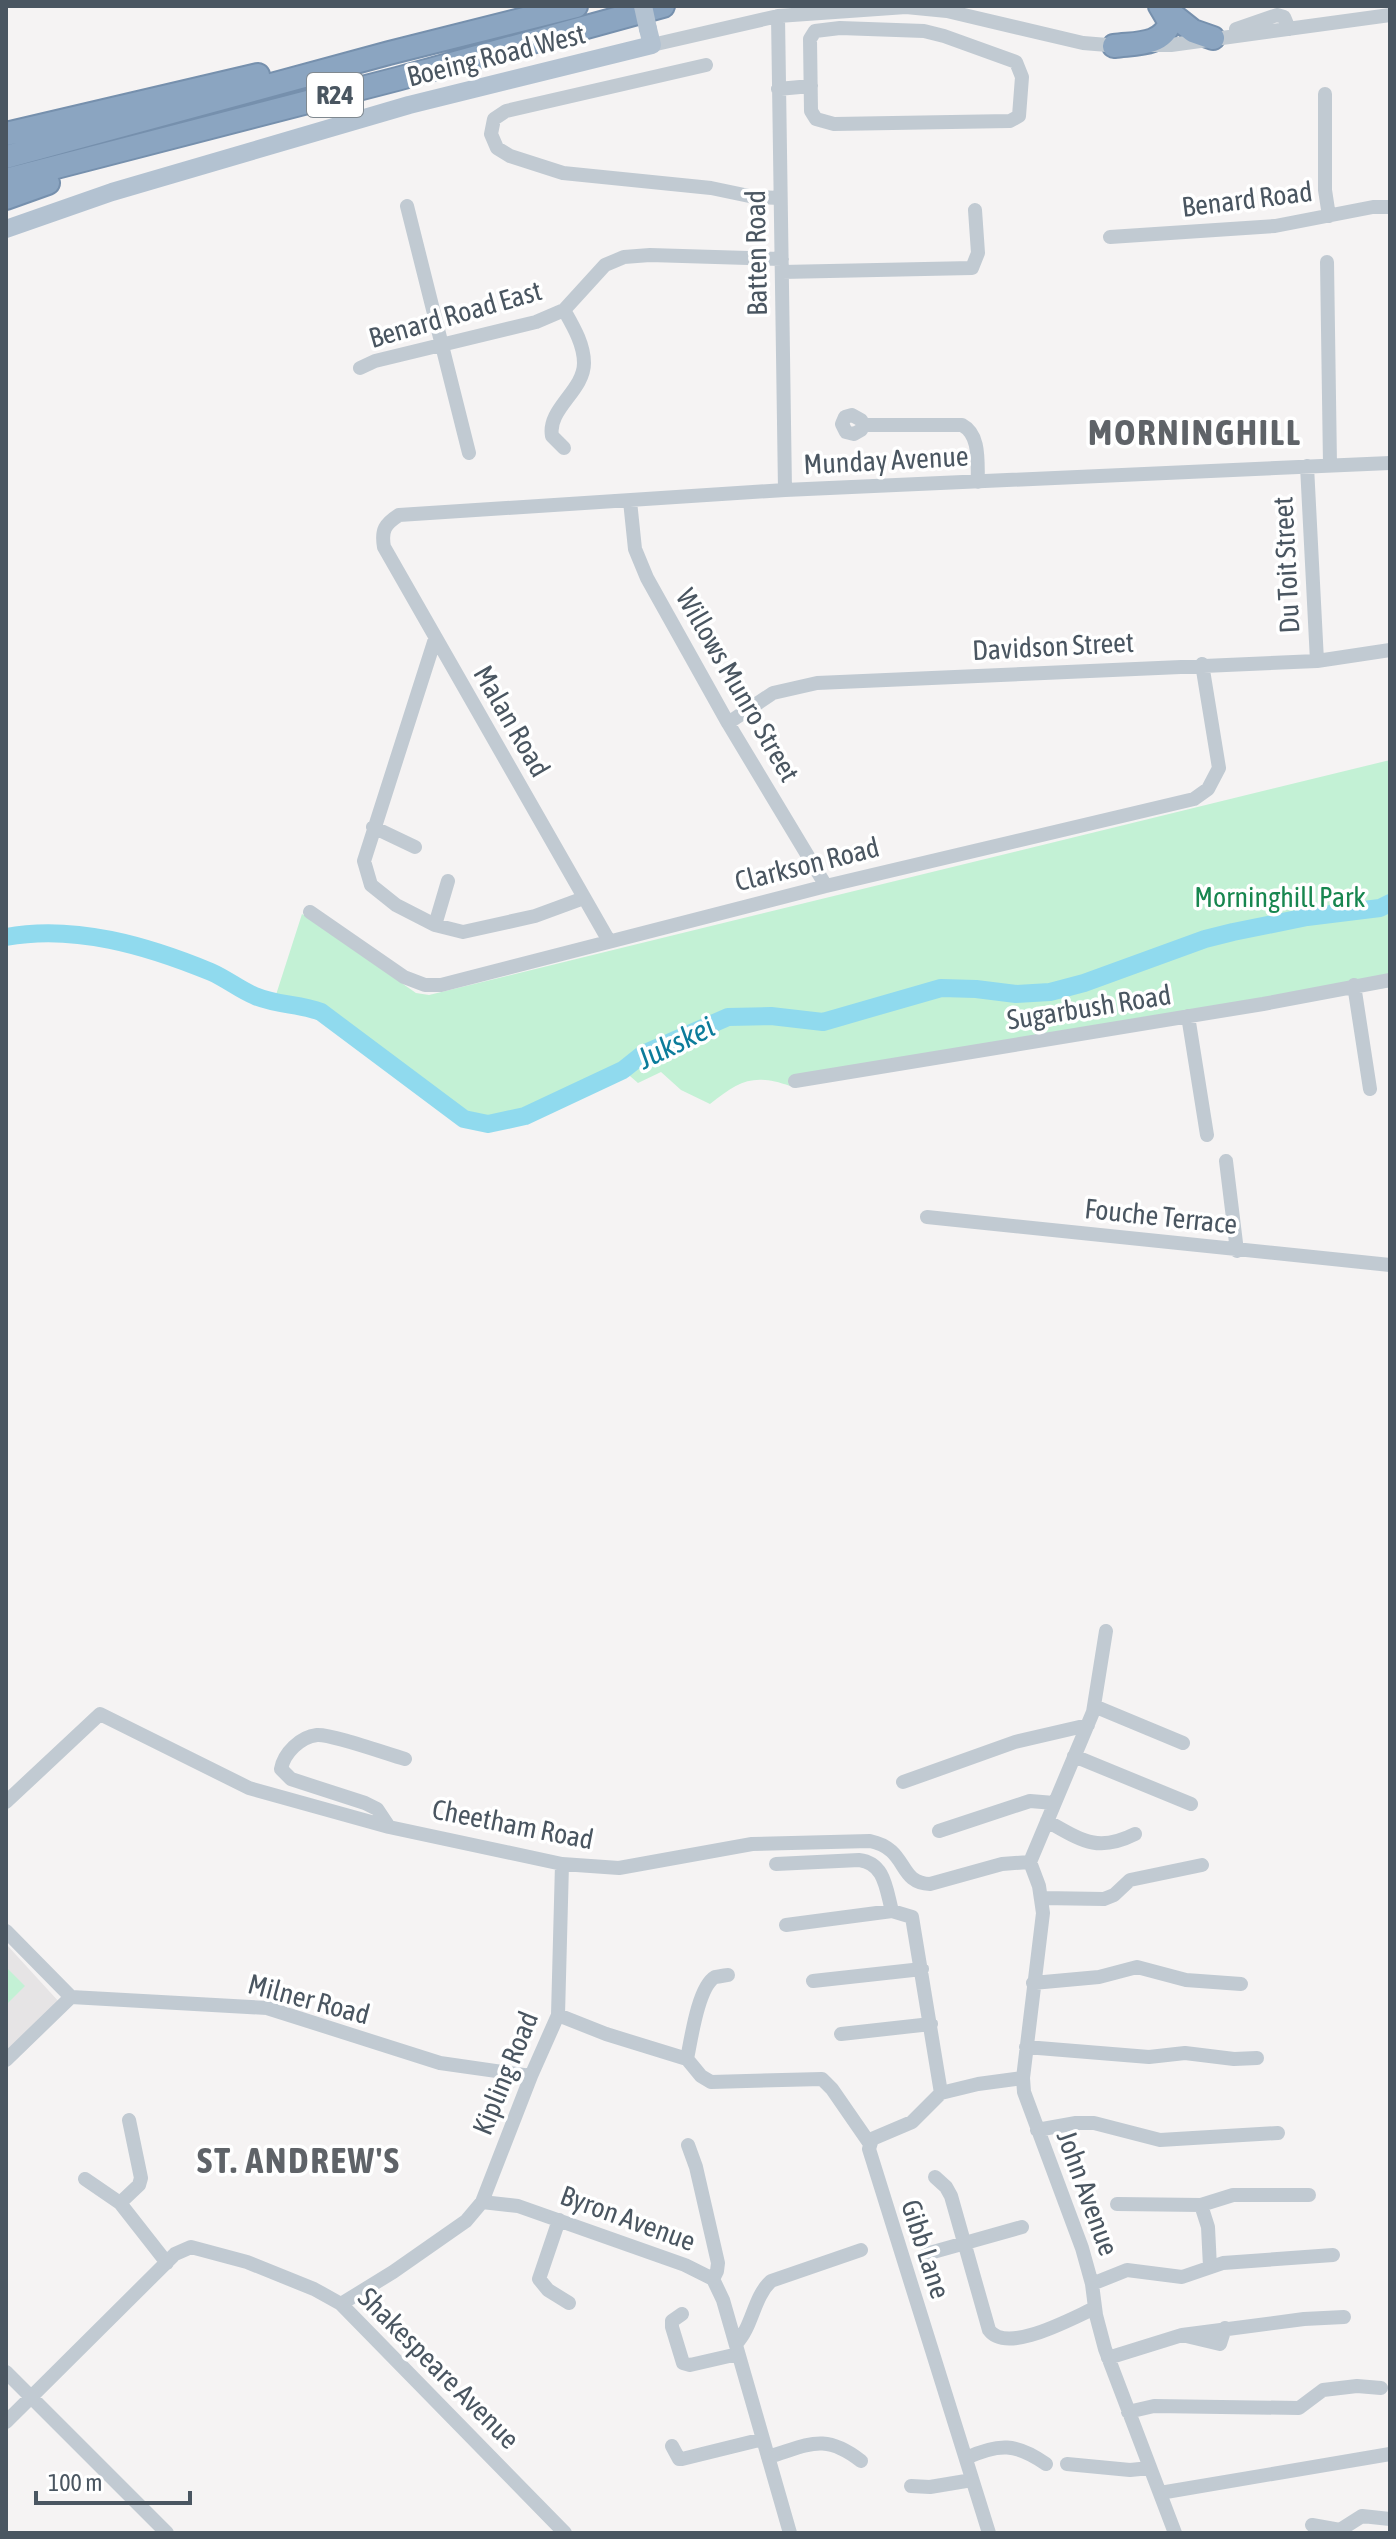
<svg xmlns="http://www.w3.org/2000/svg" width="1396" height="2539" viewBox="0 0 1396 2539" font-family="'Asap Condensed',sans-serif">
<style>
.education{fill:#e6e4e5}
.green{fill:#c3f1d5}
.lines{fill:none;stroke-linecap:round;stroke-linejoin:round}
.river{stroke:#90daee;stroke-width:18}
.highway-casing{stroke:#7690ad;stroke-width:26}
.minor{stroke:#c1cad2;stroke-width:14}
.major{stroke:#b3c2d1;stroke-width:18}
.highway{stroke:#8ba5c1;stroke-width:22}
.major-bridge{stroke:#b3c2d1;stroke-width:18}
.labels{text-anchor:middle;stroke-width:7;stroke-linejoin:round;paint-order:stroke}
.shield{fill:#fff;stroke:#808990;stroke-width:2}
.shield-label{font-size:26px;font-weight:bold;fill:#4a5661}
.street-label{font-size:28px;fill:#4a5661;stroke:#fff}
.park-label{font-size:28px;fill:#17864f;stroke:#fff}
.water-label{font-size:30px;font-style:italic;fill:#0c7c9b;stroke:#fff}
.district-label{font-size:36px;font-weight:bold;letter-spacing:2px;fill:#5f6368;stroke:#fff}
</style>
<rect width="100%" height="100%" fill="#f5f3f3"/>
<path class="education" d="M6,1944l54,59 -54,51z"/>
<path class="green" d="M1390,760v227l-600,99c-37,-13 -51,-5 -80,18l-29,-14 -20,-18 -23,11 -15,-13 -98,46 -37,8 -24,-5 -143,-107 -13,-5 -34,-6 28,-87 114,79 13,2z
M6,1967l19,19 -19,19z"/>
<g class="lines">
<path class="river" d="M6,937c68,-13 142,9 205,35 16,7 29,18 44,24 21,9 45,8 66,16l143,107 24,5 37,-8 98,-46 20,-16 85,-37 43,-1 52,6 118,-34 35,1 40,5 34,-2 34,-9 121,-44 28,-7 74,-15 73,-9 10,-5"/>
<g class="highway-casing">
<path id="highway" d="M1164,8l29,23 20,7
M1114,46c22,-3 47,0 56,-23l-10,-17
M6,134l252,-59
M6,157l383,-104 187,-47
M6,180l391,-101 266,-73
M6,198l42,-15"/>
</g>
<path class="minor" d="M778,16l7,474
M840,28l84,3 20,5 72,26 6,15 -3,39 -9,5 -176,3 -18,-5 -5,-8 -1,-72 5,-8z
M1236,29l41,-14 7,2 5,12
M652,45l126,-29 128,-9 41,4 136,32 37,3
M1149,45h22l219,-30
M706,65l-200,46 -12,8 -3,15 6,14 13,8 53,17 148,15 43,9 26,1
M778,89l33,-3
M1325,94v96l4,26
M407,206l62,247
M1110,237l165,-11 98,-19h17
M1327,262l3,203
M782,272l190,-4 6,-15 -3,-43
M360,368l15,-7 161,-39 28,-12 41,-45 19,-8 26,-2 132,4
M864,425l-3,5 -7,4 -8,-2 -4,-8 3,-7 7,-2 9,5 3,5h98c19,10 15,38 16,57
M564,448l-12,-12c-5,-27 32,-45 32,-73 0,-19 -11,-37 -20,-53
M1307,466l10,195
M630,501l5,48 12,29 81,145 98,163
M435,639l-71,222 7,24 25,20 39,20 28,7 72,-16 49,-18
M728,723l45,-30 44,-10 500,-22 73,-11
M373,827l42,20
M310,912l94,65 21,8h16l385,-99 368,-87 14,-10 11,-21 -17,-104
M435,925l13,-44
M609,941l-225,-394c-3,-17 1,-23 15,-32l386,-25 605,-27
M1354,985l16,104
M1188,1016l19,119
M795,1081l468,-77 127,-24
M1226,1161l11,90
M927,1217l463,48
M1094,1706l89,37
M1074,1756l117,48
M903,1782l112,-40 73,-17
M6,1802l94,-88 149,74 140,39 173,37 57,4 133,-24 118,-3c39,8 27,42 60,43l72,-20 28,-2
M1047,1821c34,19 50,32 88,13
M389,1827l-12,-18 -12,-6 -74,-24 -10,-10c3,-16 19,-32 36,-34 15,-1 70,19 88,24
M939,1831l91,-30 24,2
M1030,1862l9,24 4,27 -20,165 1,14 58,156 10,36 4,31 9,34 70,184
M1030,1862l63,-150 13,-81
M776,1864l83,-4c26,3 27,29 33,51
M1042,1898l62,1 10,-4 16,-15 72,-15
M786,1925l106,-14 20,6 29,176
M6,1931l65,66
M728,1975c-1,0 -12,2 -13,2 -17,10 -24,63 -28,82l14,17 10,6 111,-3 10,10 38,55
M813,1981l109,-12
M1033,1983l66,-6 38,-10 49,13 55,4
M71,1997l196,11 173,55 91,13
M558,2015l48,19 81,25
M841,2034l90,-10
M1026,2047l123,10 36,-4 49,6 23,-1
M6,2060l65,-63
M1037,2130l39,-7h18l66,17 118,-7
M688,2145l8,22 22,96 -1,8 -4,8
M935,2177l11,10 5,9 38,134c18,25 83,-12 106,-22
M85,2179l35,24 47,60
M482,2202l36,4 167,59 28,14 10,21 67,233
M120,2203l19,-18 2,-7 -12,-58
M1117,2204l84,1 32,-10h76
M1201,2205l7,22 2,40
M559,2220l-20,59 9,11 21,13
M926,2254l96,-27
M1092,2284l35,-14 55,7 41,-14 110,-8
M341,2304l52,-32 73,-51 16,-19 49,-126 27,-61 4,-151
M682,2314l-10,7v6l11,36 7,2 48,-11
M1182,2335l122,-16 40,-2
M736,2344c17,-18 17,-46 35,-63l90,-31
M1108,2358l74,-23 38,9 5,-16
M6,2372l161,161
M1128,2412l26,-6 145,2 24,-18 34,-4 24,2
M6,2422l169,-168 16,-7 56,15 67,27 27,15 224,229
M672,2446l7,13h3l81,-20
M768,2457c41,-12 56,-25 93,4
M966,2458c33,-15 50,-15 80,6
M1067,2464l63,6 20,-2
M911,2486l19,1 42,-7
M1160,2493l230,-39
M1312,2525l28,5 22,-14 28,3
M989,2533l-120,-384 3,-10 40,-17 29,-29 37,-9 45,-6"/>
<path class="major" d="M6,229l106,-37 297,-87 243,-60 -4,-16"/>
<use href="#highway" class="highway"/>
<path class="major-bridge" d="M643,6l5,23"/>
</g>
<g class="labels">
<rect class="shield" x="307" y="73" width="56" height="44" rx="6"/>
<g class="shield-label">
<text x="335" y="104">R24</text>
</g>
<g class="street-label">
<text transform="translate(496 55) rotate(-14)" y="10">Boeing Road West</text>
<text transform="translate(1247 199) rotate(-7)" y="10">Benard Road</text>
<text transform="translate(756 253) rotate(-91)" y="10">Batten Road</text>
<text transform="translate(455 314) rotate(-16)" y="10">Benard Road East</text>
<text transform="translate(886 460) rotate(-3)" y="10">Munday Avenue</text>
<text transform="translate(1286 565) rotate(-93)" y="10">Du Toit Street</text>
<text transform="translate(1053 646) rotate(-3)" y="10">Davidson Street</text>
<text transform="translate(738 685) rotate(60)" y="10">Willows Munro Street</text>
<text transform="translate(512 721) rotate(60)" y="10">Malan Road</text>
<text transform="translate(807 864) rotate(-14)" y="10">Clarkson Road</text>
<text transform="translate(1089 1007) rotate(-9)" y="10">Sugarbush Road</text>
<text transform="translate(1161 1216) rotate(6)" y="10">Fouche Terrace</text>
<text transform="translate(513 1824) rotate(11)" y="10">Cheetham Road</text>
<text transform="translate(309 1999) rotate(15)" y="10">Milner Road</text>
<text transform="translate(505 2073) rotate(-68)" y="10">Kipling Road</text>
<text transform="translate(1088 2193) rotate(70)" y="10">John Avenue</text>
<text transform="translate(628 2218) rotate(20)" y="10">Byron Avenue</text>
<text transform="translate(926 2249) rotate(72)" y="10">Gibb Lane</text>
<text transform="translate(439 2368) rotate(45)" y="10">Shakespeare Avenue</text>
</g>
<g class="park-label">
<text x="1280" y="907">Morninghill Park</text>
</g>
<g class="water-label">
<text transform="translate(676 1043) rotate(-26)" y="10">Jukskei</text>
</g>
<g class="district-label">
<text x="1195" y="445">MORNINGHILL</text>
<text x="299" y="2173">ST. ANDREW'S</text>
</g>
</g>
<rect width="1396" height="2539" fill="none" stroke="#4a5661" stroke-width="16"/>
<path d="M36 2491v12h154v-12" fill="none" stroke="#4a5661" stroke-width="4"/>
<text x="48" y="2491" font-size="24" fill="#4a5661" stroke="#ffffff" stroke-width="6" paint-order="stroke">100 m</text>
</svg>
